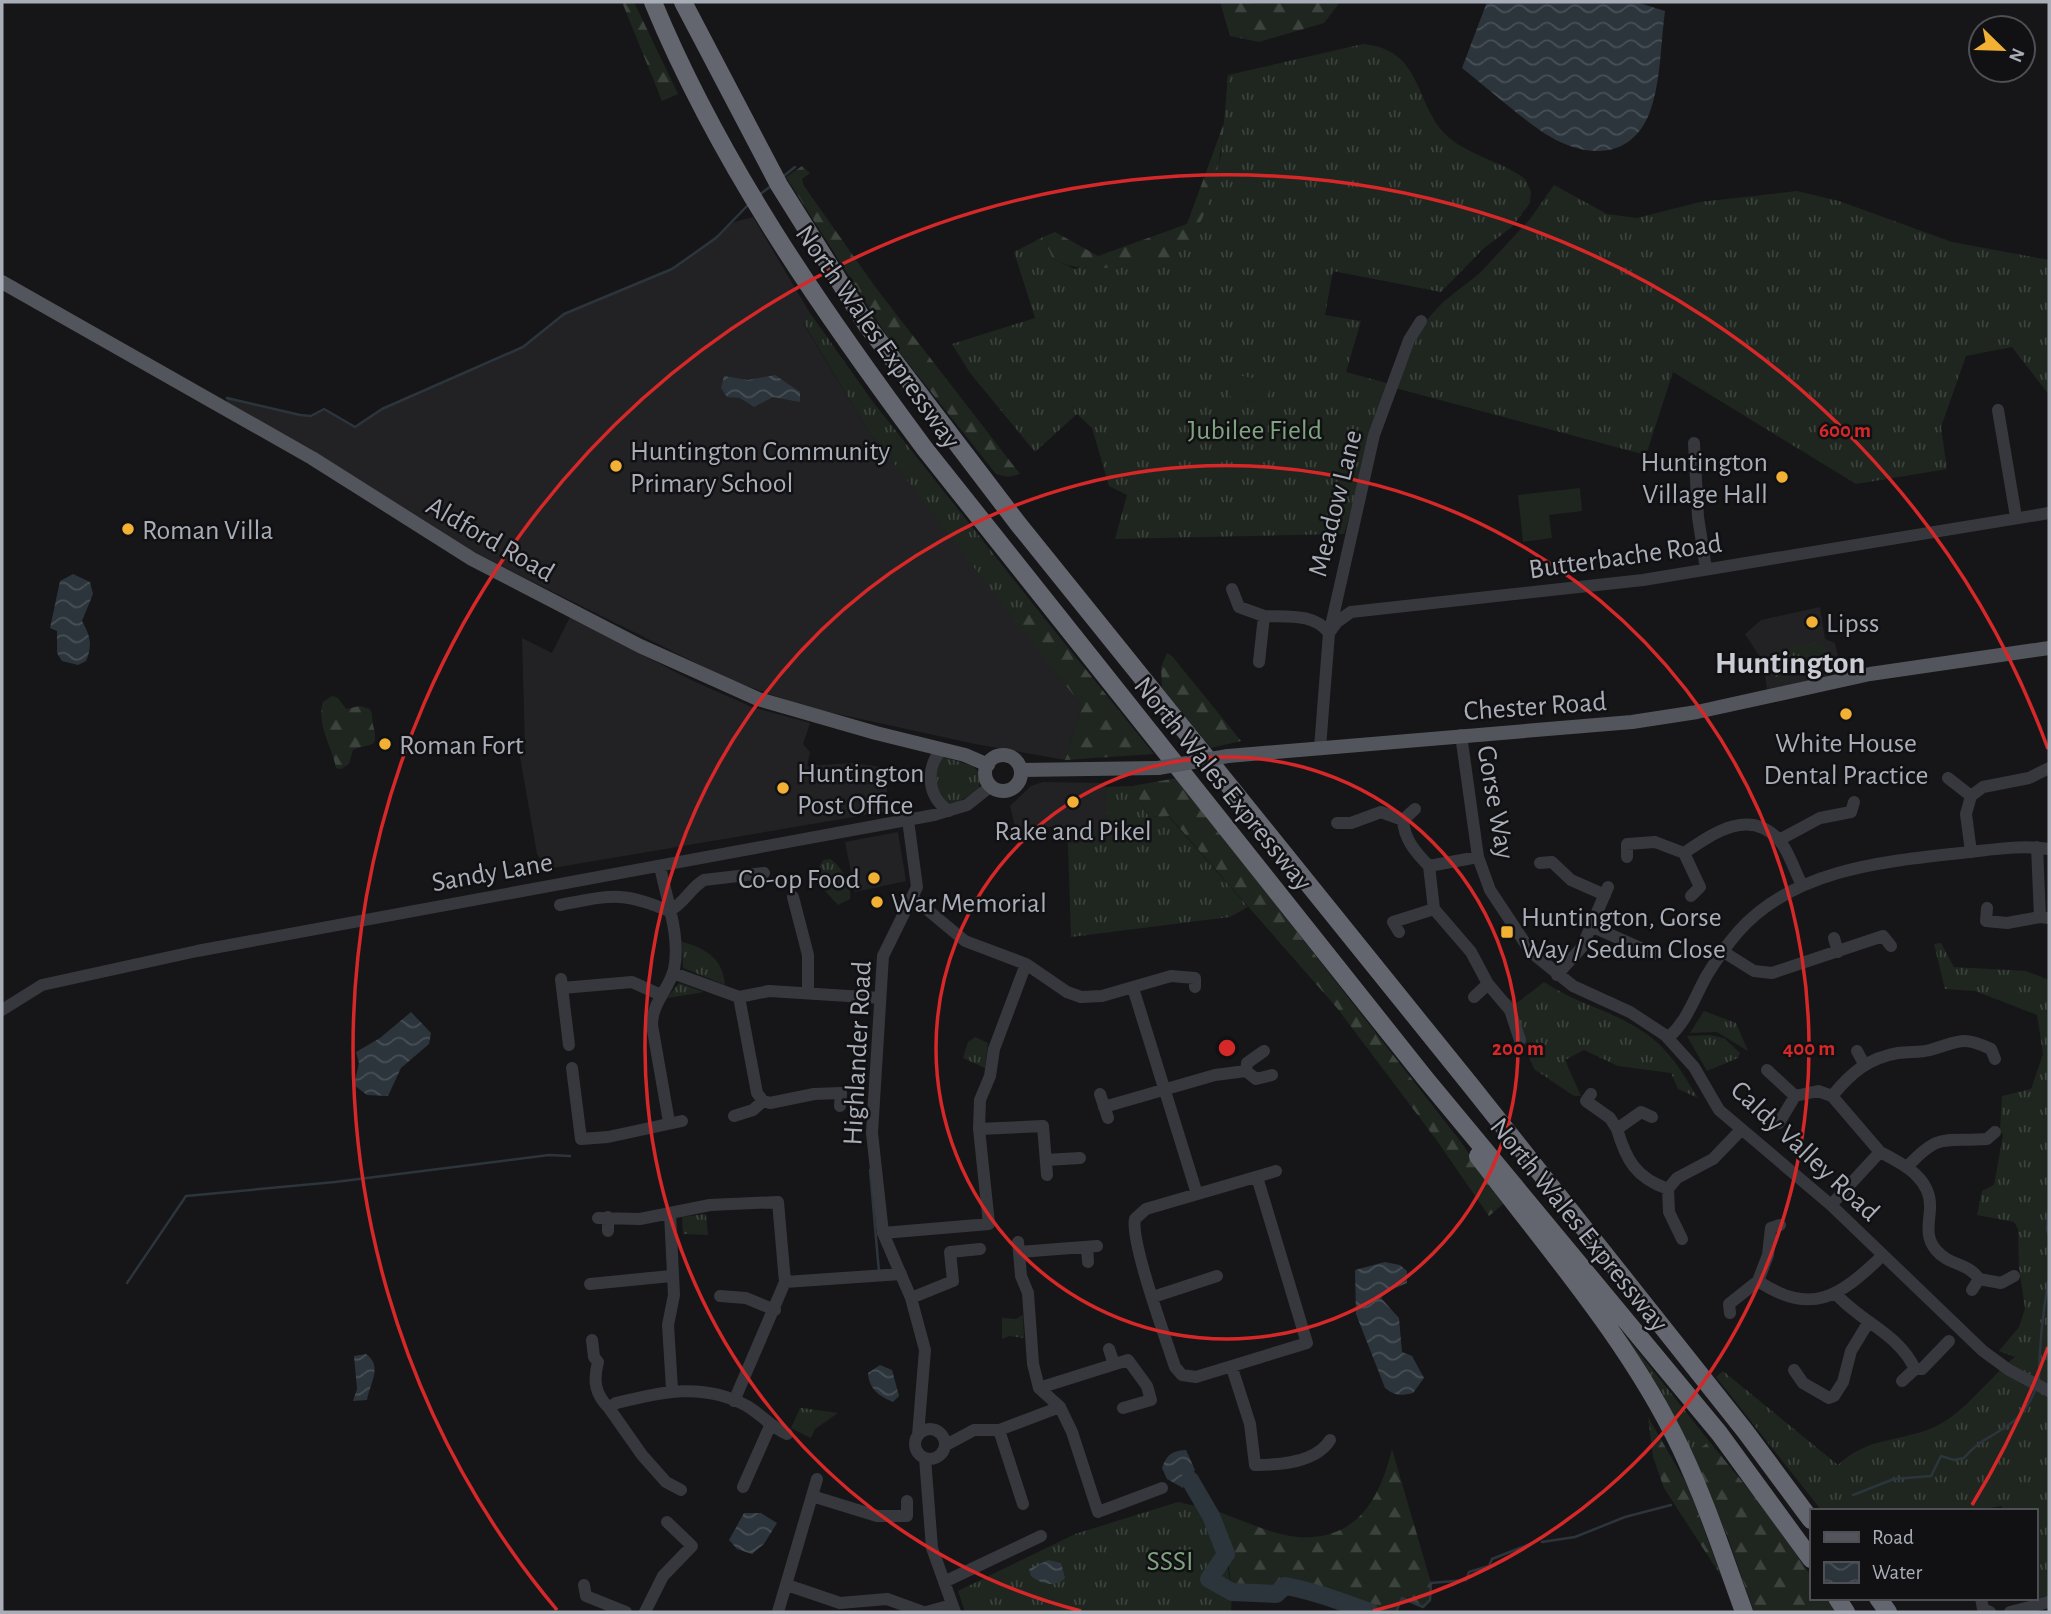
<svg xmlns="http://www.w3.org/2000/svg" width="2051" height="1614" viewBox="0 0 2051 1614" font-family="'Alegreya Sans',sans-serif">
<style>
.built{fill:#222225}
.grass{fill:url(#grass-tufts)}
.forest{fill:url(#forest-firs)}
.pitch{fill:#1e261f}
.water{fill:url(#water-waves)}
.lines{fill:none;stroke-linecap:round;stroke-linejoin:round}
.stream{stroke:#2c353c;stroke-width:2.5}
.river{stroke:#2c353c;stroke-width:18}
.minor{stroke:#37383d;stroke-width:12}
.major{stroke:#53555c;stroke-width:14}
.highway{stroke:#63666e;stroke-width:18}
.major-bridge{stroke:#53555c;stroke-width:14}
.ring{fill:none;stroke:#d62828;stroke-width:3.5}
.poi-dot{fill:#f2b134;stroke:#111113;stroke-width:2.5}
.labels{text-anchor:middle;stroke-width:5;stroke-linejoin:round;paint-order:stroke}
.street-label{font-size:28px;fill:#a8adb8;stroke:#111113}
.park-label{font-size:28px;fill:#7fa381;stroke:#111113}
.poi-label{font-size:28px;fill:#a8adb8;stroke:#111113;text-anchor:start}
.quarter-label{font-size:32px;font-weight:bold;fill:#c9ccd4;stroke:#111113}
.centre{fill:#d62828;stroke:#111113;stroke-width:3.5}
.ring-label{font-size:21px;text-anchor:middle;font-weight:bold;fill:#d62828;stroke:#111113;stroke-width:5;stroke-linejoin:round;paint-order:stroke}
</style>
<defs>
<pattern id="grass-tufts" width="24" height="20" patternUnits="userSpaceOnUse" patternTransform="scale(1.75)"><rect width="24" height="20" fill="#1e261f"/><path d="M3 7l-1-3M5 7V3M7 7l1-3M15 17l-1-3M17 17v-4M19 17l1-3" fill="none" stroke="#3c433d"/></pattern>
<pattern id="forest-firs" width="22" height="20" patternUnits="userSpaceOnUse" patternTransform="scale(1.75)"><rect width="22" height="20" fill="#1e261f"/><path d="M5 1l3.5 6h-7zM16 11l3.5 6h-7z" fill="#3c433d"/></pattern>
<pattern id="water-waves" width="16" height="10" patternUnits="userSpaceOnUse" patternTransform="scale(1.75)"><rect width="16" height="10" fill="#2c353c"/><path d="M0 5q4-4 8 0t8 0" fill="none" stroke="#485056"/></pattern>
</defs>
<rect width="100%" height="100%" fill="#161618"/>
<path class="built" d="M753,217l57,96 -7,10 63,104 216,279 -17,54 -90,-16 -165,-36 -78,-27 -263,-131 -243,-147 1,-5 84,18 13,-7 31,18 27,-18 141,-62 41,-33 108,-45 62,-47z
M1820,607l5,32 10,4 7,32 -75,14 -4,-27 -18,-28 16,-14z
M570,617l121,63 61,27 58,16 -7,21 7,8 -3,14 44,-3 38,5 -3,10 3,33 -342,58 -10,-15 -18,-103 6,-2 -3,-111 30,15z
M1043,782l62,1 3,58 -40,3 -14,-18 -37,9 -7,-29 21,-20z
M898,832l8,49 -51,11 -10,-50z"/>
<path class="grass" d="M1363,44c60,6 51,58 82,90 21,21 57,27 80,45l6,13 -1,11 -18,24 -28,21 -43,44 -108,-21 -8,44 36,6 -15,51 44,12 -46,150 -229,5 12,-44 -18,-9 -17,-58 -15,-14 -42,38 -65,-79 -18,-29 83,-26 -21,-66 29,-15 10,22 22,10 125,-45 21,-68 7,-81z
M1554,185l53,29 30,4 63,-16 97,-11 42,10 113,41 97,18v135l-37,-48 -46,9 -25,71 6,42 -91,15 -183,-112 -27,83 -251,-67 28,-64 20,-22 37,-29 50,-54z
M810,313l63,89 172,217 -31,-11 -4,6 -144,-187 -63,-105z
M1816,642l11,6 4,18 -56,11v-24l6,-4z
M944,757l29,9 9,10 -4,14 -24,15 -8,-1 -11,-17 4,-28z
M1132,786l17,31 19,-1 80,91 -18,10 -159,20 -3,-93 40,-3 -3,-54z
M830,859c11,6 22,27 20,40l-12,6 -19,-21 -3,-10 7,-14z
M682,942c24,6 41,17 43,43l-42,-17z
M1941,943l13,24 72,4 23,9v617l-22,3 8,-2v-87h-30l-4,-5 -27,5h-152l-106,-134 7,-6 115,94c32,-31 69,-22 104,-42 27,-16 48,-46 73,-66l-16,-6 20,-24 6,-19 -6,-40 -1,-39 -4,-7 -37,-7 5,-24 12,-6 9,-50 -3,-5 2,-34 29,-7 12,-35 -6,-39 -62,-24 -30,-2 -11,-45z
M1544,982c33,22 69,29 98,49 26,16 40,41 56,67l-20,-9 -7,-16 -53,-7 -34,-16 -19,10 16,36h-7l-40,-27 -29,-72 12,6z
M679,983l25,9 -37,6z
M1704,1011l32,12 12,28 -31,-19 -27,1z
M1710,1035l14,3 16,15 -2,5 -31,13 -20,-35z
M975,1037l13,6 -3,25 -22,-10 5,-16z
M706,1214l2,21 -25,-1 -1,-17z
M1605,1310l104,131 -16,14z
M1023,1315l1,23 -15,-2 -7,3v-21l14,1z
M800,1408h2l36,5 -23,16 -4,9 -20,-10z
M1178,1502l35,8 -5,5c15,33 26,60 23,97h-266l-7,-21 117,-57z"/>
<path class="forest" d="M622,2h12l44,92 -16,7z
M1220,2h32l2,2 86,-2 -16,21 -65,19 -29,-6z
M1224,123c-3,37 -14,99 -42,126 -17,16 -45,17 -66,18 -25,2 -41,3 -63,-8l-10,-22 12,-5 43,24 89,-32z
M802,166l8,7 -8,6 2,7 72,102 144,186 -12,3 -12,-3 -107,-135 -103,-162z
M1014,608l31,11 109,135 -89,6 17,-54 -72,-92z
M1167,653l5,3 69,85 -30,7 -49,-60 -1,-21z
M332,696l6,2 8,11 14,-3 10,3c4,7 1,9 3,16 7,26 -4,17 -20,25l-4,14 -8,5 -5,-1c-4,-22 -20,-43 -13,-66z
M1177,778l284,364 42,62 -14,12 -54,-78 -98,-130 -168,-192 -20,1 -17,-31z
M1648,1417l41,71 32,88 -57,-88 -11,-31z
M1709,1441l54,66 48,69v22h16l10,14h-83l-27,-77 -34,-80z
M1392,1449l39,134 -1,17 -7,7 -21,-9 -6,14c-40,0 -73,-20 -111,-26l-9,8 -44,-2 -4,-33 -15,-49c25,8 52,22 77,26 63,9 89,-33 102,-87z"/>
<path class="pitch" d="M1233,374l38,8 -5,23 -38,-9z
M1580,488l2,23 -33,4 3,23 -29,4 -5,-47z"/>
<path class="water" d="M1487,2h149l29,9c-4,29 -4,63 -12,91 -13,50 -53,60 -97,38 -27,-14 -68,-52 -94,-72z
M775,375l25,17v10l-27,-5 -19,10 -14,-9 -13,-1 -6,-9 3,-12 24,4z
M73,574l17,8 3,12 -11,27c8,14 11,24 4,40l-8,4 -16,-4 -5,-8v-22l-7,-3 10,-47z
M411,1012l20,21 -2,11 -28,24 -13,28 -21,-1 -13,-10 5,-22 -3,-11 24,-14z
M1385,1262l15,3 7,6v12l-19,8 -7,7 18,20 3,34 10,4 12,22 -11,15c-12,3 -18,3 -28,-5l-29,-74 -1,-44z
M366,1354c17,12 4,29 1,46l-14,1 4,-12 -3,-33z
M880,1365l12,5 7,26 -6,6c-14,-6 -24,-13 -25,-29z
M1186,1450l9,20 -12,18 -16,-9 -5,-11c5,-14 10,-17 24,-18z
M744,1513h17l16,10 -13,21 -12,10 -15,-5 -8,-9z
M1048,1560l13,3 4,15c-9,10 -24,6 -34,-2l-2,-7z"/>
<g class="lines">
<path class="stream" d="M781,178l14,-11
M759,195l12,-9
M227,398l73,17 11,1 13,-7 31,18 27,-18 141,-62 41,-33 108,-45 44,-31 33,-34
M870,1170l9,102
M2049,1209l-2,20 2,6
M127,1283l59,-87 149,-14 214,-27 21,1
M2039,1381c0,-34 4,-70 10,-103
M1853,1495l41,-16 37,-3 10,-20 13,4 10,-2c24,-30 54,-23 72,-70
M1542,1542l33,-5 50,-20 46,-12
M1396,1612l6,-14 21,9 7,-7 1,-17 35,-3 3,-8 20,-6 3,-7 38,-15"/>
<path class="river" d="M1190,1480l21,36 15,38 -17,25 23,13 44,2 9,-8c29,5 57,16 85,26"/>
<path class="minor" d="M1998,410l18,107
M1694,443l4,74 8,52
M1232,589l7,18 25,9
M1330,630l44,-195 35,-95 12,-19
M1259,662l5,-46c24,1 50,-3 65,17
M1461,735l17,122 12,33 41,62 42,34 57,26 35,23 29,32 25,43 112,95 152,146 26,19 40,21
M1320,748l9,-115 8,-11 14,-10 292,-32 406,-67
M942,749c-17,19 -15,48 7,62
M1948,778l23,18
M1415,809l-12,11c1,19 13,33 26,46l49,-9
M908,820l9,67 -34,69 -11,177 11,100 28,65 14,52 -7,85
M1337,823h14l30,-11 22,8
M1779,840l41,-22 31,-6 3,-10
M2037,847l3,70 9,1
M1971,852l-5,-38 5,-18 12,-9 46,-9 20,-10
M1627,857v-13l28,-2 29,11
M1540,863l12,-1 19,18 34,15
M660,866c6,32 21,71 14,103 -5,21 -22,33 -22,56l17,97
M1429,866l5,43 37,43 17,32 -14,13
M1691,896l9,-9 -16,-34c28,-19 65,-46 95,-13 10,11 16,32 23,45
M793,897l15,58v38
M912,897l53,44 61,23 41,28 14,5 21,-1 69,-20 24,2v9
M560,905c49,-9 61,-15 109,6 15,-7 21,-23 35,-31l60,-7
M1987,908l-1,13 21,2 33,-6
M1593,927l61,27
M1399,932l-6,-10 41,-13
M1834,938l4,14
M1722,951l32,20 18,2 111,-37 8,10
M673,973l66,24 30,-6 111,7
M1557,975l25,-28 26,-60
M561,979l8,66
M1488,984l22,26 10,30
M562,988l70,-6 29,13
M1133,988l64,206
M739,997l18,96 6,8
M2,1010l40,-25 155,-34 737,-136 33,-10 24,-19
M1668,1038c20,-18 26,-40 39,-63 9,-15 19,-29 31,-43 57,-65 152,-71 232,-80 26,-3 52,-7 79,-3
M1264,1051l-17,12 -1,8 10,8 16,-4
M1857,1051l7,13
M572,1068l9,71 27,-2 74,-16
M1767,1070l28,26
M1100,1094l8,24
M1591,1094l-5,7 24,17 7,11
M1104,1107l111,-32 31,-4
M734,1116l19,-6 10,-9 7,2 44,-9 27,-1 -1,13
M1652,1117l-11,-5 -24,17c9,31 19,49 51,60
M1779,1123l16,-27 23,-5 14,5
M979,1129l64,-3 4,49
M1880,1152l-48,-56c19,-23 36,-38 66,-43 11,-2 21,0 32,-3 29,-8 31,-15 61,-1l4,10
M1046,1160l34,-2
M1908,1166c32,-34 35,-24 79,-27l8,-7
M1257,1177l50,166 -111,34 -14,-2 -7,-8c-9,-28 -45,-126 -40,-148l11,-10 130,-38
M1831,1205l49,-53c23,12 52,26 50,57 -1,16 -5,28 6,41 13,16 32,12 43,29l-7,11
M608,1217v14
M598,1218l42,1 30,-6
M883,1233l106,-9 -10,-95 1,-29 10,-24 4,-27 32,-85
M1682,1239l-13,-27 -1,-23 9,-11 36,-19 27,-28
M1018,1242l1,10 78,-6
M1087,1247l1,15
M1019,1252l2,24 7,17 5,71 6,24 21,19 12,25 26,80 64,-24
M1979,1279l22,4 13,-7
M1758,1281l10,-26 3,-27 9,-3
M785,1282l116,-8
M590,1284l81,-8
M1836,1294c26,29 62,39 79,75l-13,12
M720,1296l26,2 29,12
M1153,1297l64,-21
M911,1298l42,-17 -3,-29 30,-3
M1730,1313l-1,-9 29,-23c54,36 82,15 124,-25
M592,1340l2,17 4,5c-5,19 -3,32 11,46
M1109,1349l5,15
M1232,1368l18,56 5,41c24,0 61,-2 75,-25
M1915,1369h7l27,-28
M1794,1370l9,13 26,15 5,-2 9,-14 8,-31 17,-28
M1039,1388l89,-28 19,26 4,14 -28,8
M672,1389l-4,-64 6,-30 -4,-82 40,-8 68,-3 7,80 -51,119
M915 1444a15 15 0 1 1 30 0a15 15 0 1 1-30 0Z
M999,1430l24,74
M946,1445l28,-15h25l61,-23
M925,1458l7,90 23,64
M743,1487l27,-61
M681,1490l-15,-8 -24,-27 -33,-47 7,-5c46,-11 87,-21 131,3 15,9 24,21 40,28
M812,1496l5,-17
M944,1582l97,-46
M584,1585l2,11 40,16
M787,1585l53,18 47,-4 36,13
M1981,1598l2,11 7,3
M645,1612l18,-36 29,-30 -25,-24
M778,1612l34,-116 65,20h30v-15
M926,1612l26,-7
M2010,1612l39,-10"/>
<path class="major" d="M2,282l310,176 160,101 168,87 118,53 118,34 89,22 23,10
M985 773a18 18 0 1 1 36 0a18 18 0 1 1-36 0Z
M1228,756l404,-34 65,-10 173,-38 179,-26
M1021,770l137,-2"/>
<path class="highway" d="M653,2c67,162 168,307 272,447l500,629 294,355 92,126
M683,2l96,183 87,139 153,201 453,562 273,344 66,89
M1478,1156c71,94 152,186 203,293 25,53 43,108 63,163
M1837,1598l9,14
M1878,1598l10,14"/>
<path class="major-bridge" d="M1158,768l70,-12"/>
</g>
<g class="ring">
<circle cx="1227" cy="1048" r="291"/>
<path d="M1081 1611A582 582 0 1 1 1373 1611"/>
<path d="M2048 1347A874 874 0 0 1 1972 1505M557 1610A874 874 0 1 1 2048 749"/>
</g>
<g class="poi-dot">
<circle cx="616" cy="466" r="7"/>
<circle cx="1782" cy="477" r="7"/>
<circle cx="128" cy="529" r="7"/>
<circle cx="1812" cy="622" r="7"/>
<circle cx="1846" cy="714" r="7"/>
<circle cx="385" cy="744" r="7"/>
<circle cx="783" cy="788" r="7"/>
<circle cx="1073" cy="802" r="7"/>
<circle cx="874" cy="878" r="7"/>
<circle cx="877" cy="902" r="7"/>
<rect x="1500" y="925" width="14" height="14" rx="3.5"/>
</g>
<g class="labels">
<g class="street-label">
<text transform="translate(879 336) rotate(55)" y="10">North Wales Expressway</text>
<text transform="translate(1334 503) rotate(-76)" y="10">Meadow Lane</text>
<text transform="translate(491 538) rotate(30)" y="10">Aldford Road</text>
<text transform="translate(1625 555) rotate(-8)" y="10">Butterbache Road</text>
<text transform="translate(1535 705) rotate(-4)" y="10">Chester Road</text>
<text transform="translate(1224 783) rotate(51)" y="10">North Wales Expressway</text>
<text transform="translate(1497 802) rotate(80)" y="10">Gorse Way</text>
<text transform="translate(492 871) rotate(-10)" y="10">Sandy Lane</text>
<text transform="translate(856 1053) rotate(-87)" y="10">Highlander Road</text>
<text transform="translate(1806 1150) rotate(43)" y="10">Caldy Valley Road</text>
<text transform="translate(1580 1224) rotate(51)" y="10">North Wales Expressway</text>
</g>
<g class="park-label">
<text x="1255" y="439">Jubilee Field</text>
<text x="1170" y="1570">SSSI</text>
</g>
<g class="poi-label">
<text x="630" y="460">Huntington Community<tspan x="630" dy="32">Primary School</tspan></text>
<text x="1768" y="471" text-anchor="end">Huntington<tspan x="1768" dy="32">Village Hall</tspan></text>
<text x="142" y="539">Roman Villa</text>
<text x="1826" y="632">Lipss</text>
<text x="1846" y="752" text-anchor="middle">White House<tspan x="1846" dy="32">Dental Practice</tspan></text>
<text x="399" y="754">Roman Fort</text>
<text x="797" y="782">Huntington<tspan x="797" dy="32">Post Office</tspan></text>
<text x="1073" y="840" text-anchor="middle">Rake and Pikel</text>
<text x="860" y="888" text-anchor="end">Co-op Food</text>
<text x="891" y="912">War Memorial</text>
<text x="1521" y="926">Huntington, Gorse<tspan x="1521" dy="32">Way / Sedum Close</tspan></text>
</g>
<g class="quarter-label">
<text x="1790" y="673">Huntington</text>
</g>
</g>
<circle cx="1227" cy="1048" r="10" class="centre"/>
<g class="ring-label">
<text x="1845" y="437">600 m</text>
<text x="1518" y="1055">200 m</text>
<text x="1809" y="1055">400 m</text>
</g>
<rect width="2051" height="1614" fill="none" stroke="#a8adb8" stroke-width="7"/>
<rect x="1810" y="1509" width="228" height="91" fill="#111113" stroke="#4d4f55" stroke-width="2"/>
<rect x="1824" y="1532" width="35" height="10" fill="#53555c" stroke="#4d4f55" stroke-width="2"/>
<text x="1872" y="1544" font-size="21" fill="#a8adb8">Road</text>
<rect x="1824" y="1562" width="35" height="21" fill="url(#water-waves)" stroke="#4d4f55" stroke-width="2"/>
<text x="1872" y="1579" font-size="21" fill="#a8adb8">Water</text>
<g transform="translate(2002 49) rotate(113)"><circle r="33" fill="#111113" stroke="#4d4f55" stroke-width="2"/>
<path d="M0-5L12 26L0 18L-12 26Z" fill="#f2b134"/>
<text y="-10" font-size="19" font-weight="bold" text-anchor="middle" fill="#a8adb8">N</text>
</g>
</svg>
